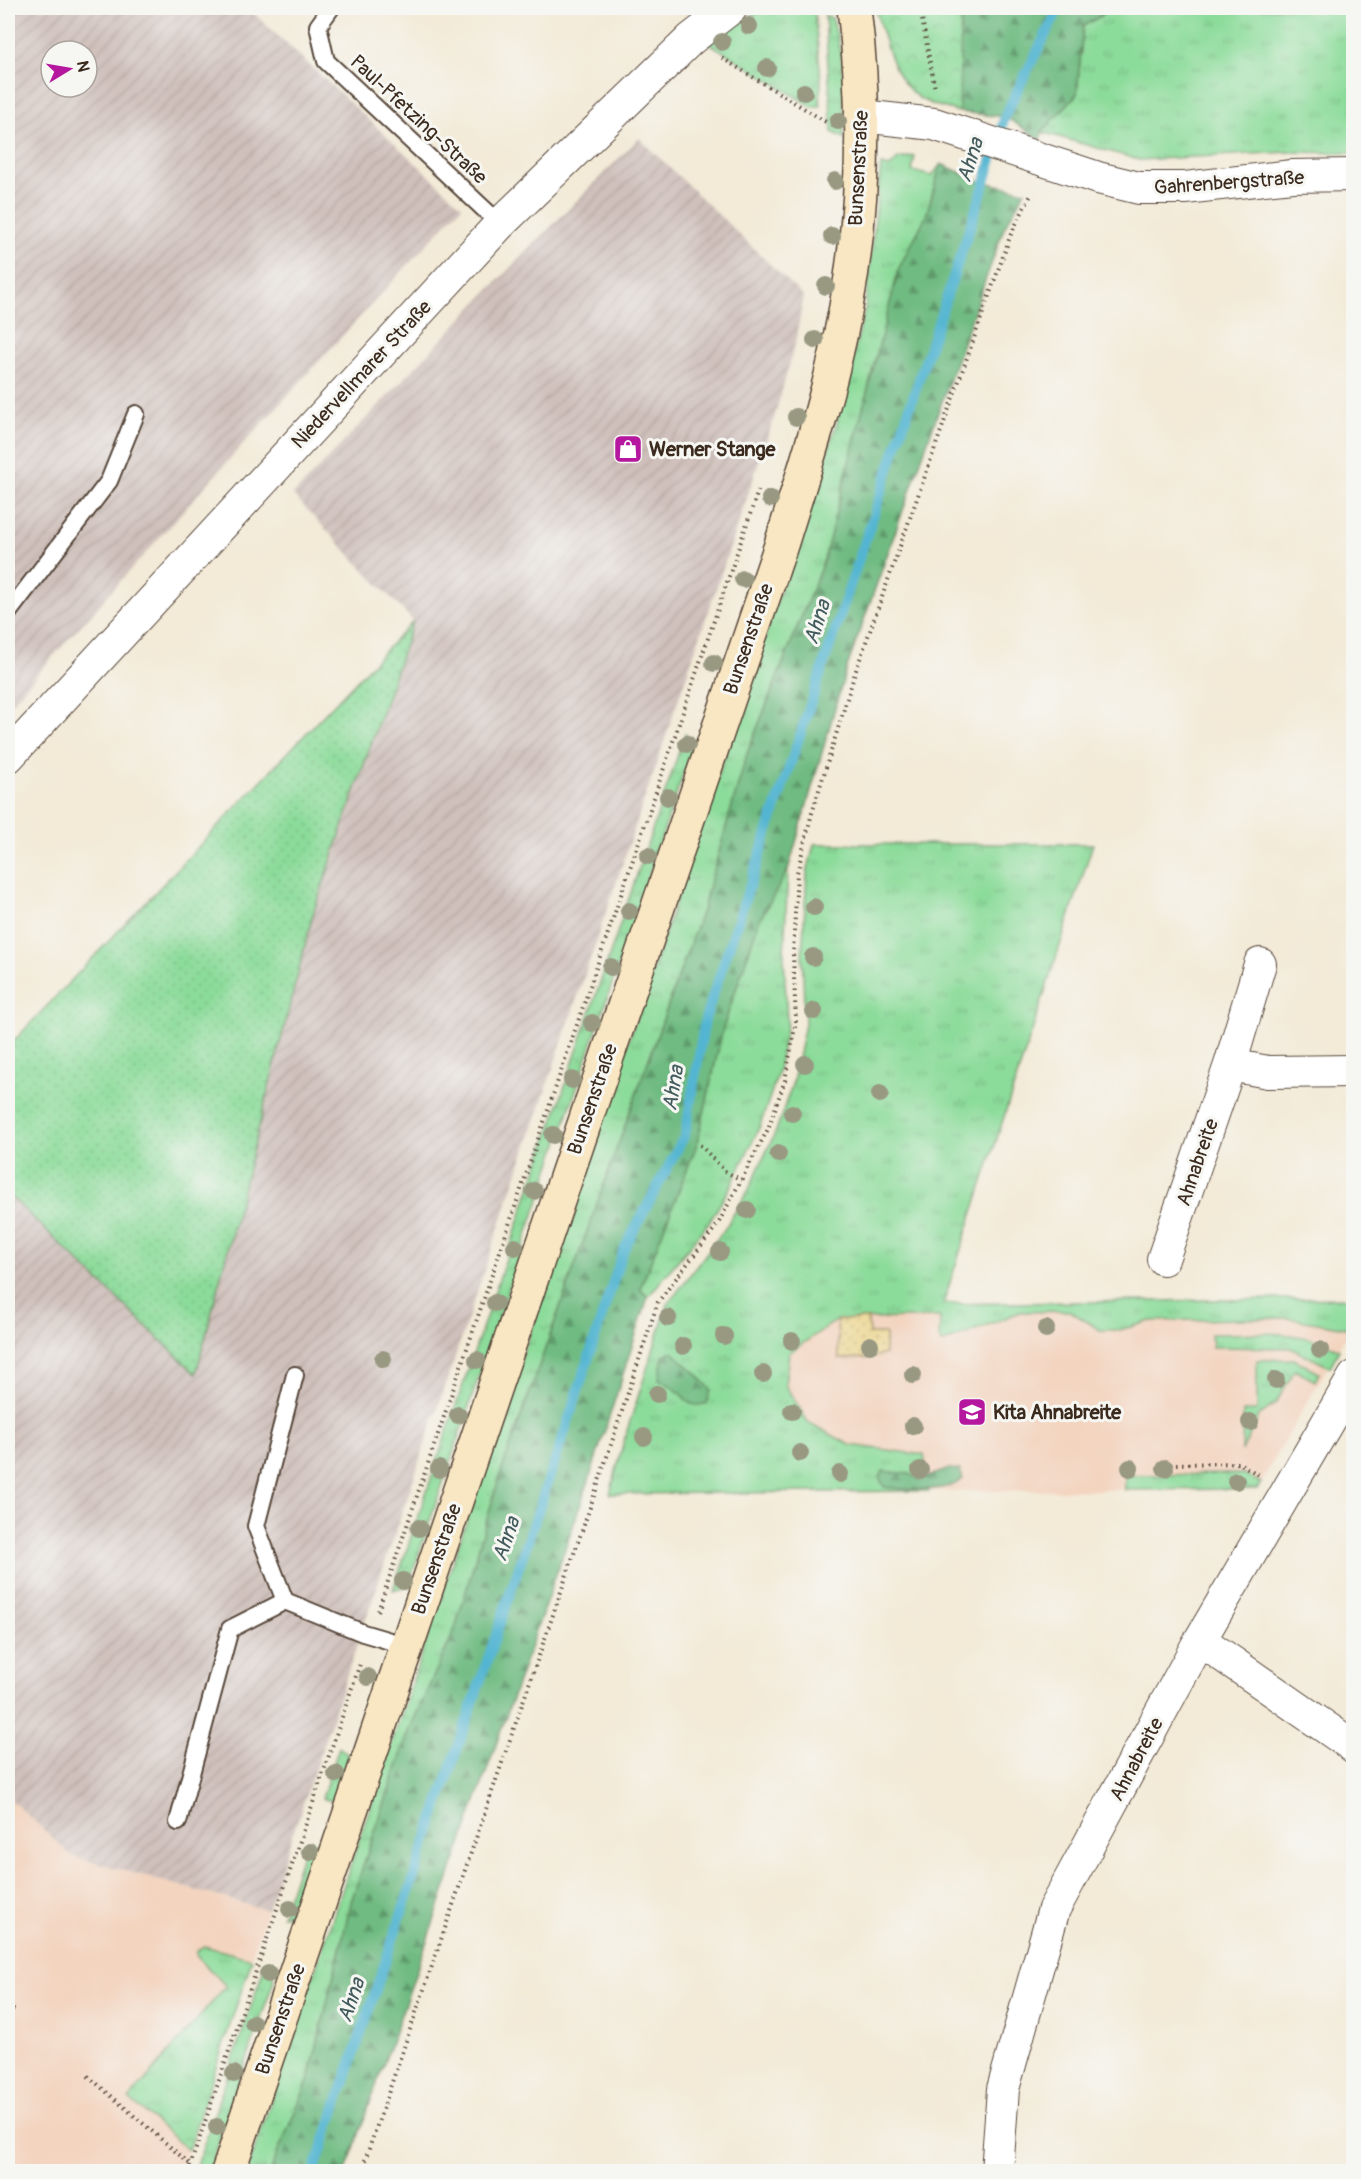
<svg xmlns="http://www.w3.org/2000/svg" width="1361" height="2179" viewBox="0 0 1361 2179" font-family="Pangolin,sans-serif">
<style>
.built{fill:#f3d4bf}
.industrial{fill:url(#industrial-furrows);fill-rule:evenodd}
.grass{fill:url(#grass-tufts);stroke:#63825c;stroke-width:1.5}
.forest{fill:url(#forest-firs);stroke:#567250;stroke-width:1.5}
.sand{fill:url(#sand-dots);stroke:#94825e;stroke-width:1.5}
.park{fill:url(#park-crowns);stroke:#63825c;stroke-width:1.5}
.garden{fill:url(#garden-dots);stroke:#63825c;stroke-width:1.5}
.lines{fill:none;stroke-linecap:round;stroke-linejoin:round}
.stream{stroke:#53b5d2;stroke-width:10}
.lane-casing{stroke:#57473a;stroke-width:20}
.street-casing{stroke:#57473a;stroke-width:34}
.secondary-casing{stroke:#57473a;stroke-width:36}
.path{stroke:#57473a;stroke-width:4;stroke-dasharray:1.5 4.5;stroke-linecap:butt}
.lane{stroke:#fff;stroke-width:16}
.street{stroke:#fff;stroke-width:32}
.secondary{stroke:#f9e7c3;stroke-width:33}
.tree{fill:#999982}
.labels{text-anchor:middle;stroke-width:6;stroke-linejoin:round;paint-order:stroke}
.street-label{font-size:20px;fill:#3b2a1e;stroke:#f6f6f2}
.poi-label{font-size:20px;font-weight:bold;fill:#3b2a1e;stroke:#f6f6f2;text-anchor:start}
.water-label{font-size:21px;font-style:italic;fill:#435b5d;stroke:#f6f6f2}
</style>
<defs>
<pattern id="industrial-furrows" width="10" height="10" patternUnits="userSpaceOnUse" patternTransform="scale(1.5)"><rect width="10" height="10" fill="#cfc0bb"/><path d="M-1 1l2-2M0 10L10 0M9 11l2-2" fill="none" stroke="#b3a5a0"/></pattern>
<pattern id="grass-tufts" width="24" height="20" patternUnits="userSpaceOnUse" patternTransform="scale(1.5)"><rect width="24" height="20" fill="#8bdb9a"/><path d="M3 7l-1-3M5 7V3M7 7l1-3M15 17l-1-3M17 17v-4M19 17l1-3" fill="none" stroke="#79bc84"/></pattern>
<pattern id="forest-firs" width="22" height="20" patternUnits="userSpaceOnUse" patternTransform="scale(1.5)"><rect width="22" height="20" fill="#70bb82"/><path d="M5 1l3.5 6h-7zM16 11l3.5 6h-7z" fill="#5d986a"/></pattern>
<pattern id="sand-dots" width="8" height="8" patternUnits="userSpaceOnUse" patternTransform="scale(1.5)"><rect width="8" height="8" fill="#eeda9e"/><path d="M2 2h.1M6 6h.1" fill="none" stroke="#cdbb88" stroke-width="1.8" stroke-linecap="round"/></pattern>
<pattern id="park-crowns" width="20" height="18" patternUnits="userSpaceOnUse" patternTransform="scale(1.5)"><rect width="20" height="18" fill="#8bdb9a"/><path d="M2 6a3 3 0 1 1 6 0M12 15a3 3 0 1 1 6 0" fill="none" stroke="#79bc84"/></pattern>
<pattern id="garden-dots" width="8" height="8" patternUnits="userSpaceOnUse" patternTransform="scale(1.5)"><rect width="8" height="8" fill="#8bdb9a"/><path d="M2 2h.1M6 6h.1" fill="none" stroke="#79bc84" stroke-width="1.8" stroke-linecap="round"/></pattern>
</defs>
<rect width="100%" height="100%" fill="#f6f6f2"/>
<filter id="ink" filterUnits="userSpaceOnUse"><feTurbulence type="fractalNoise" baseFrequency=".0167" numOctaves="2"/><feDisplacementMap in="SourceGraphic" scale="12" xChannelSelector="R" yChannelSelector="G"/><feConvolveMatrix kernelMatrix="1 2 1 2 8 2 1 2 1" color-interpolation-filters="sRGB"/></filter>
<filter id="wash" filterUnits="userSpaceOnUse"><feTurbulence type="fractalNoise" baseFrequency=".008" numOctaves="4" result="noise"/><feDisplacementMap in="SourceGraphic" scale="24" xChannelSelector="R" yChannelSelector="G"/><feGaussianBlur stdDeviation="1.35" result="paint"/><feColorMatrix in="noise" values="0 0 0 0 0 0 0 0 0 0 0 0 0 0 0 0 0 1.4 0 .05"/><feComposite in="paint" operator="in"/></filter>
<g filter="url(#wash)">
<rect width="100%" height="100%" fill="#f3ead7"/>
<path class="built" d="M1353,1298v26l-96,165 -615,4 36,-187z
M8,1797l64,59 195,54 -87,261h-172z"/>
<path class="industrial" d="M8,8h240l214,198 -220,239 -234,262zM51,51h36v36h-36z
M639,138l165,159 -9,47 -20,71 -508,1495 -195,-54 -64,-59v-603l187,179 118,-459 100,-293 -120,-126 224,-234z"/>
<path class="grass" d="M769,8h45l7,71 -1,27 -8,1 -103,-64 38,-26z
M1114,8h239v145l-63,-1 -151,8 -97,-28 35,-38 6,-68z
M825,15l7,3c14,38 11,80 12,120l-12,-6z
M915,156l-3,15 20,5 9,-12 -15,52 -27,52 -75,292 -77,194 -44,154 -203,567 -46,157 -43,94 -59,173 -43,180 -39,92 -23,1 589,-1746 29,-118 16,-143 9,2 8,-8z
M685,734l9,8 -286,844 -15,4z
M814,844h279l-150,460 410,-6v26l-2,5 -63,-11 -137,3 -31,9h-20l-30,-19 -50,1 -77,31 -4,-4 1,-22 -103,3 -48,33 -4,32 23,37 42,23 74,10 5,36 -319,3 14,-54 44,-136 56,-74 24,-39 28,-60 17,-49 12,-58 -3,-69 5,-82z
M788,870l-4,85 3,68 -10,53 -17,50 -28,58 -22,37 -62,76 -8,-8 57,-145 26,-116 36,-107z
M1211,1334c43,0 90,-6 128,16l-9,17 -40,-19 -78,-1z
M1294,1359l25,14 -4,8 -20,-11 -19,33 -17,13 -17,35 1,-40h14v-51z
M1244,1474l17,9 -4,6 -132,1v-15z
M339,1747l10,9 -15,46 -12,-4z
M307,1840l12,4 -22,65 -3,4 -12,2z
M204,1946l48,13 -64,191 -59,-51 97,-113 -29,-29v-7z
M265,1965l6,2 3,13 -65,191h-14z"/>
<path class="forest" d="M961,8h153l-31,18 -6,68 -35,38 -1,8 -35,-23 -47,-5z
M941,164l38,17 46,10 -21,37 -158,442 -58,200 -29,51 -36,107 -26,116 -57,145 8,8 -62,192 -240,682h-76l39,-92 43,-180 59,-173 43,-94 46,-157 203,-567 44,-154 77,-194 75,-292 27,-52z
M669,1352h4c13,13 28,24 38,38l-4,13c-18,7 -20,-5 -32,-14 -5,-4 -11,-6 -16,-10l4,-23z
M949,1469l11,1 3,9c-15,14 -59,11 -79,8l-5,-10 4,-6 27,3 10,6z"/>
<path class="sand" d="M868,1319l1,15h16v20l-16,4 -30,1 -2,-39z"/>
<path class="park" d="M875,8h86l-2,104c-12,-4 -29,-7 -40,-14 -28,-20 -34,-59 -44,-90z"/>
<path class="garden" d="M413,621l-100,293 -117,460 -188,-180v-147z"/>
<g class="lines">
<path class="stream" d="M314,2172l253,-747 56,-174 62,-116 20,-116 280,-837 21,-69 53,-105"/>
</g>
</g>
<g filter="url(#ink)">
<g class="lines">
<g class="lane-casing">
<path id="lane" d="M331,8l-13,18 8,35 174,163
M8,613l101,-132 27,-67
M295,1375l-39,151 29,75 78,32 44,13
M178,1822l52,-193 55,-28"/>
</g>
<g class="street-casing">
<path id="street" d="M862,116l72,8 164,54 41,10h46l107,-12 62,-1
M8,757l492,-533 191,-185 40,-31
M1230,1065l38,7 86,-1
M1163,1259l67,-194 30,-101
M1200,1640l154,107
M997,2172l6,-83 51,-180 146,-269 154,-263"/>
</g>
<g class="secondary-casing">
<path id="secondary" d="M228,2172l552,-1624c25,-80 51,-159 66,-241 18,-98 20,-201 8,-299"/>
</g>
<path class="path" d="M920,8l15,81
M722,58l104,64
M700,1145l25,26 16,9
M1348,1345l6,-10
M1170,1464l69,-1 20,12
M378,1611l381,-1123
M8,2006l9,7
M88,2076l102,88
M188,2172l173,-511
M361,2172l235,-682 62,-188 60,-78 50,-95 17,-49 11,-58 -3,-67 4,-82 15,-60 43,-140 156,-439 21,-41"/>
<use href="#lane" class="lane"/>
<use href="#street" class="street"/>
<use href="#secondary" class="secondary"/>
</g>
<g class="tree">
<circle cx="749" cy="26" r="9"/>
<circle cx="722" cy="42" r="9"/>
<circle cx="767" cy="68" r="9"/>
<circle cx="804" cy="92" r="9"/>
<circle cx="838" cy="121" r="9"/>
<circle cx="835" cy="181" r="9"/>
<circle cx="832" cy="236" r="9"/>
<circle cx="826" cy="286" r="9"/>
<circle cx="815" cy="340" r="9"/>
<circle cx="796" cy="417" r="9"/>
<circle cx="770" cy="499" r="9"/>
<circle cx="743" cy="579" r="9"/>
<circle cx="714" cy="663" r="9"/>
<circle cx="687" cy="744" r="9"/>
<circle cx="668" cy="797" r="9"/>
<circle cx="648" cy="856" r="9"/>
<circle cx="814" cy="907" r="9"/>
<circle cx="629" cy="911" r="9"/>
<circle cx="813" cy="957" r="9"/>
<circle cx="611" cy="967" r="9"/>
<circle cx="814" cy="1011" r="9"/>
<circle cx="592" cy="1023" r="9"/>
<circle cx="805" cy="1064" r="9"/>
<circle cx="572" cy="1080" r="9"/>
<circle cx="880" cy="1094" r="9"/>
<circle cx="792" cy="1113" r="9"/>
<circle cx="553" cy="1135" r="9"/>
<circle cx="778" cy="1154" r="9"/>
<circle cx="534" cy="1191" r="9"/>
<circle cx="747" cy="1210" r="9"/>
<circle cx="515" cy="1247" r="9"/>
<circle cx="720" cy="1252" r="9"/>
<circle cx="495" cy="1303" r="9"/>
<circle cx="668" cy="1318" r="9"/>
<circle cx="1046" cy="1329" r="9"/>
<circle cx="724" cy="1336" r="9"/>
<circle cx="792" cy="1341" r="9"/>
<circle cx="870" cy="1345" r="9"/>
<circle cx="683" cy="1346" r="9"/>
<circle cx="1320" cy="1350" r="9"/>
<circle cx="383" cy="1359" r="9"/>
<circle cx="477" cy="1360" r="9"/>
<circle cx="763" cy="1374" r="9"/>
<circle cx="913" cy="1375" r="9"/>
<circle cx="1276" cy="1380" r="9"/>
<circle cx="657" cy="1394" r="9"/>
<circle cx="792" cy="1411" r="9"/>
<circle cx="458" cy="1415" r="9"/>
<circle cx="1250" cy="1422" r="9"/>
<circle cx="913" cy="1426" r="9"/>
<circle cx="644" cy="1437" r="9"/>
<circle cx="800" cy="1453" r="9"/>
<circle cx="1130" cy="1468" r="9"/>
<circle cx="1165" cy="1468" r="9"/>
<circle cx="439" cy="1469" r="9"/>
<circle cx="920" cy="1470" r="9"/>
<circle cx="840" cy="1474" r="9"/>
<circle cx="1236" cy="1481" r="9"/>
<circle cx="419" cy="1528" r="9"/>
<circle cx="403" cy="1581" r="9"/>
<circle cx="368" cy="1677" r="9"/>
<circle cx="336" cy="1774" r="9"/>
<circle cx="310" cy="1852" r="9"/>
<circle cx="290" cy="1909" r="9"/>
<circle cx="268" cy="1974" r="9"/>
<circle cx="253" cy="2023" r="9"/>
<circle cx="234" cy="2074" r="9"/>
<circle cx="217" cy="2127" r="9"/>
</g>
</g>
<defs>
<g id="shop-square" transform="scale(1.5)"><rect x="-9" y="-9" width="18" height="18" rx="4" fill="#b5179e" stroke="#f6f6f2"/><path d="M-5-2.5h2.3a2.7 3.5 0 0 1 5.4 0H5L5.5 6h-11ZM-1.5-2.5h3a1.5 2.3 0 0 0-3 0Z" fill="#fff"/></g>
<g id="school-square" transform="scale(1.5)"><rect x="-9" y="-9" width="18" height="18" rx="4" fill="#b5179e" stroke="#f6f6f2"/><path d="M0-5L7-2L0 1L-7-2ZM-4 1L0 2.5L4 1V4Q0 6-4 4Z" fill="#fff"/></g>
</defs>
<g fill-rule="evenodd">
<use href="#shop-square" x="628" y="449"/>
<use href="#school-square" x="972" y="1412"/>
</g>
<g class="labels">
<g class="street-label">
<text transform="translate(419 119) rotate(43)" y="7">Paul-Pfetzing-Straße</text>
<text transform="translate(858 168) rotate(-87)" y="7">Bunsenstraße</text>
<text transform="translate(1229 182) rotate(-4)" y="7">Gahrenbergstraße</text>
<text transform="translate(361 374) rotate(-47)" y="7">Niedervellmarer Straße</text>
<text transform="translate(748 639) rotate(-71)" y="7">Bunsenstraße</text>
<text transform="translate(592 1099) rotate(-71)" y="7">Bunsenstraße</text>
<text transform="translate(1197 1162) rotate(-71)" y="7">Ahnabreite</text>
<text transform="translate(436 1559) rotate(-71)" y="7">Bunsenstraße</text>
<text transform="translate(1136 1759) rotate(-62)" y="7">Ahnabreite</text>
<text transform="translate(280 2019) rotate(-71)" y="7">Bunsenstraße</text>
</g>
<g class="poi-label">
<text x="649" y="456">Werner Stange</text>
<text x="993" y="1419">Kita Ahnabreite</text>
</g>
<g class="water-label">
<text transform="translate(970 160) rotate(-72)" y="7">Ahna</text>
<text transform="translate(817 622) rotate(-72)" y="7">Ahna</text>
<text transform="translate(673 1088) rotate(-80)" y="7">Ahna</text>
<text transform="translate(506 1539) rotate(-71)" y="7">Ahna</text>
<text transform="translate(351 2000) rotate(-71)" y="7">Ahna</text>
</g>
</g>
<rect width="1361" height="2179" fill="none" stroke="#f6f6f2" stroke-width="30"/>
<g transform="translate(69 69) rotate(79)"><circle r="28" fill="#f6f6f2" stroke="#aba49d" stroke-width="1.5"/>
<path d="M0-4.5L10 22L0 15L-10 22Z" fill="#b5179e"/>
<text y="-9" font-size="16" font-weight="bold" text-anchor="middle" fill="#3b2a1e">N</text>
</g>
</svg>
